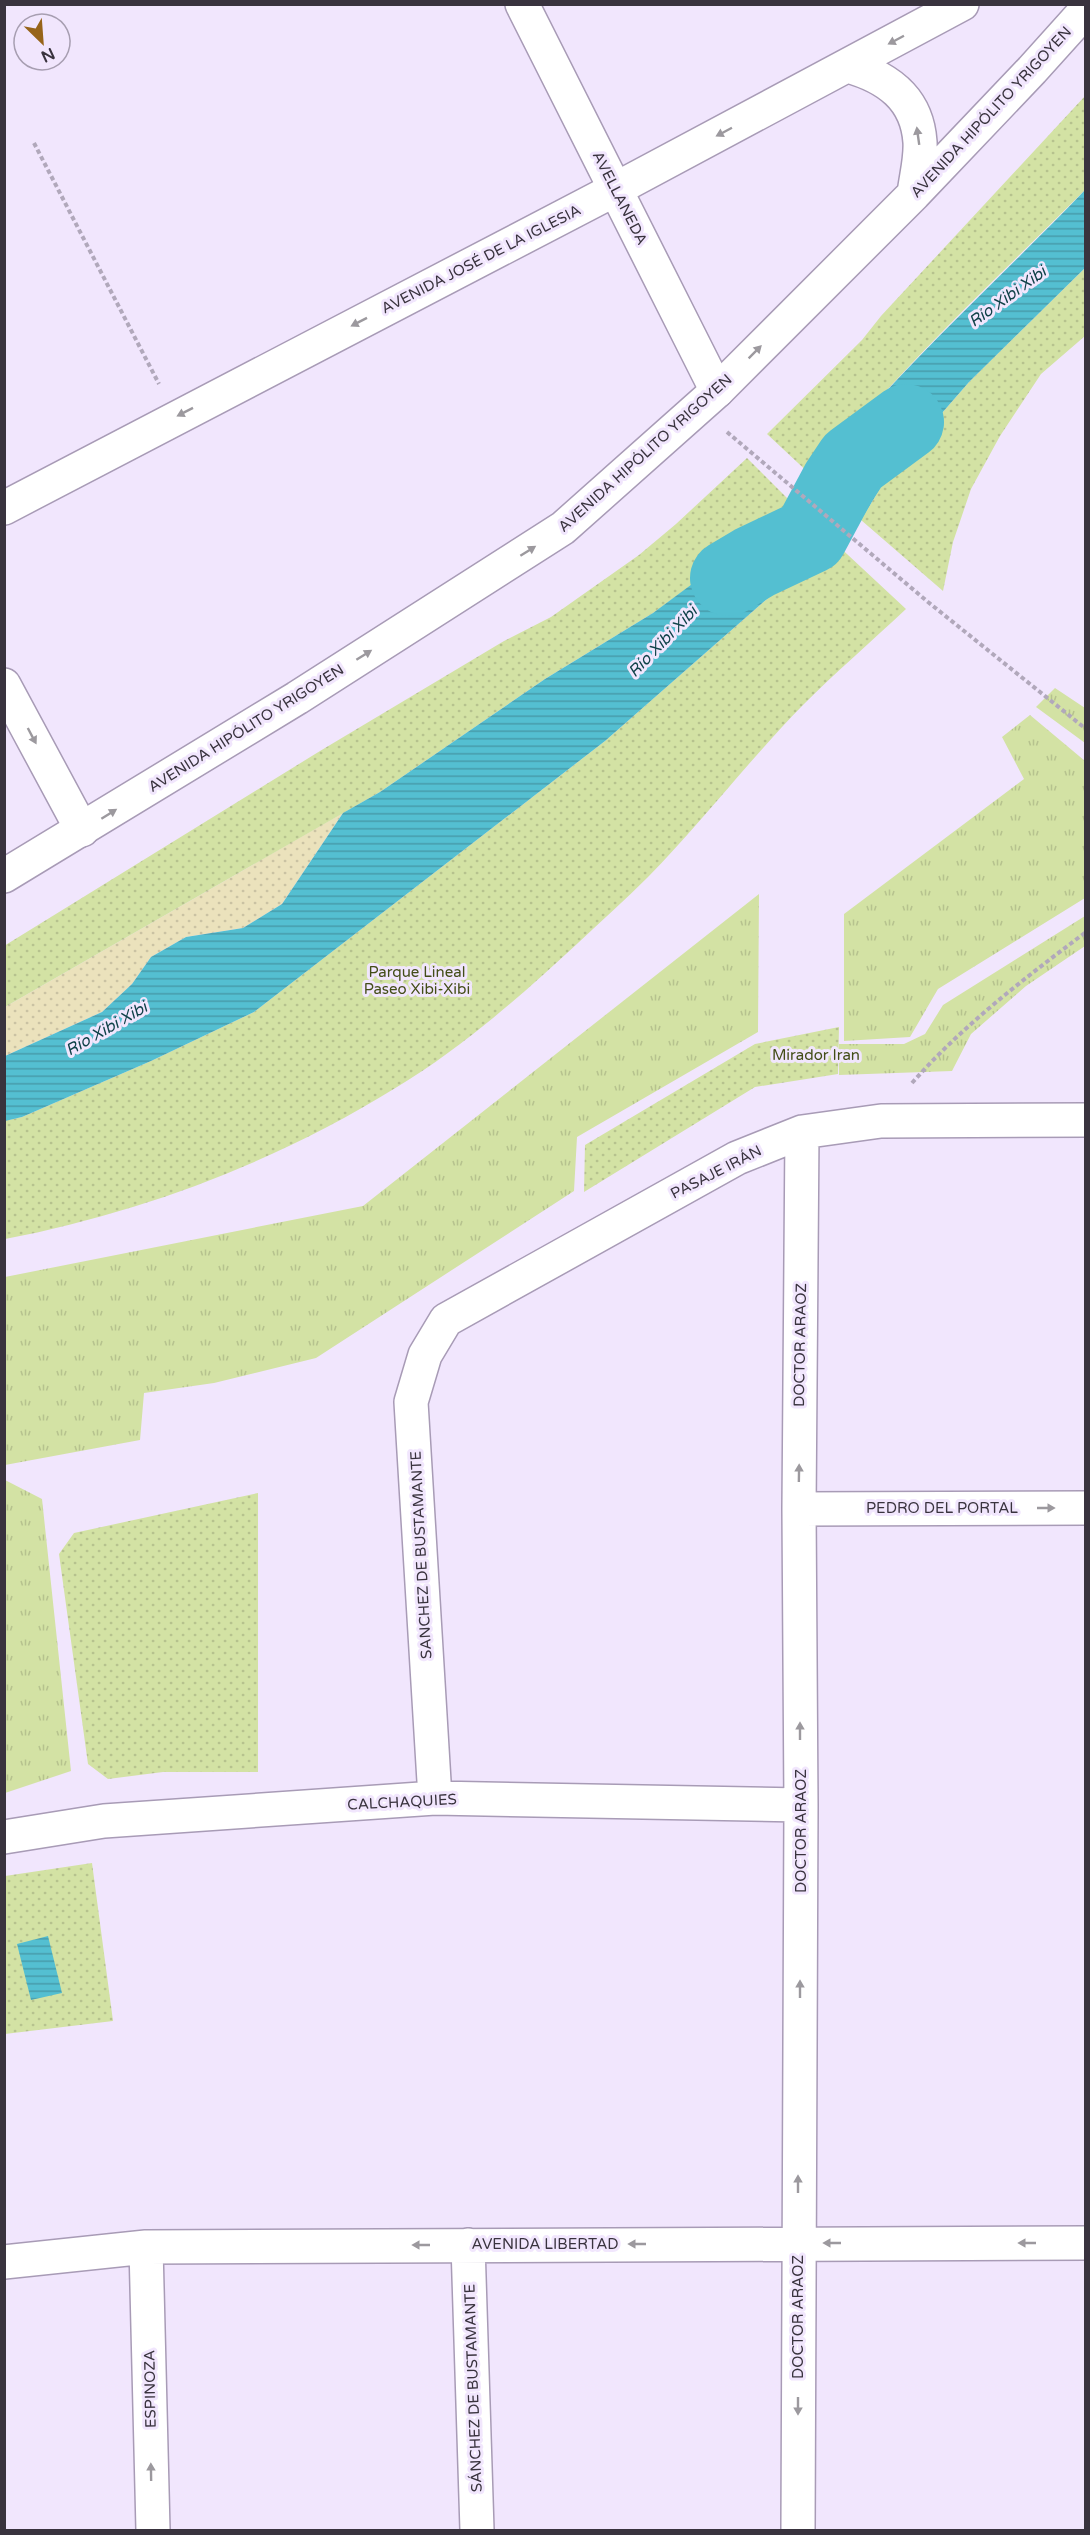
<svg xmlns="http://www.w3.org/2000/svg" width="1090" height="2535" viewBox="0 0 1090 2535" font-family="'Varela Round',sans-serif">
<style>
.grass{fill:url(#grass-tufts)}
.sand{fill:url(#sand-dots)}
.park{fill:url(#park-dots)}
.water{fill:url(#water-rules)}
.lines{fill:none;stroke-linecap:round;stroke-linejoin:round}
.river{stroke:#54bfd1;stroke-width:76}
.street-casing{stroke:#a89bb6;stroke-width:36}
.secondary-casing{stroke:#a89bb6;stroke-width:36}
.path{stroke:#b1a8bb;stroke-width:4;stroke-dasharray:4.5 3;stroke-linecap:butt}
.street{stroke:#fff;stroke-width:33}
.secondary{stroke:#fff;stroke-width:33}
.oneway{fill:#9c999e}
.labels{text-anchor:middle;stroke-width:6;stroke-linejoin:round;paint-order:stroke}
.street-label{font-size:15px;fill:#39333e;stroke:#f1e6fd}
.park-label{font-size:15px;fill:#434d17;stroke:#f1e6fd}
.water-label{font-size:16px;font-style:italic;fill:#104249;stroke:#f1e6fd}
</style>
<defs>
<pattern id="grass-tufts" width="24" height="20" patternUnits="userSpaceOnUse" patternTransform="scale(1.5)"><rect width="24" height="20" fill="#d3e2a4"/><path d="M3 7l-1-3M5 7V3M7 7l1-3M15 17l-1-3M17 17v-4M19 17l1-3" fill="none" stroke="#b6c28e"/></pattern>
<pattern id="sand-dots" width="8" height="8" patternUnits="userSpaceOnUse" patternTransform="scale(1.5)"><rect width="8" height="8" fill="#ebe2bc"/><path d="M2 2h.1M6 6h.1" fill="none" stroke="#cac2a3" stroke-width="1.8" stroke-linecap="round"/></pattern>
<pattern id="park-dots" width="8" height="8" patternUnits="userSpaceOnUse" patternTransform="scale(1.5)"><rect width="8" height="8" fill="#d3e2a4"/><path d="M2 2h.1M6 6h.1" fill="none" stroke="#b6c28e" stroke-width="1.8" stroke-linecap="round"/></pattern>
<pattern id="water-rules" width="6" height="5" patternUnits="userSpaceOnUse" patternTransform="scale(1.5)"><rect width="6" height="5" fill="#54bfd1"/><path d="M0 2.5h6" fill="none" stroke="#479cab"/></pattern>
</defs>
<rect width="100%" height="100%" fill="#f1e6fd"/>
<path class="grass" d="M1055,688l30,20v35l-49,-36z
M1030,715l55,46v137l-147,91 -28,48 -66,4v-127l180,-135 -22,-42z
M759,894l-1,138 -181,105 -3,54 -258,167 -102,25 -70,10 -4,47 -135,25v-188l358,-71z
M1085,916v30l-59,40 -55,48 -19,37 -113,4v-31h65l21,-10 18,-29z
M5,1480l37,19 29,272 -66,22z"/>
<path class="sand" d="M343,813l-61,91 -39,24 -57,9 -35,20 -19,27 -30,28 -97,44v-49z"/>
<path class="park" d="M1085,96v94c-93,93 -191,183 -272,287l-46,-43 95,-94 19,-24z
M1085,268v68l-44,38 -41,62 -29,53 -18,53 -10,49 -82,-71 27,-45 81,-93z
M747,458l49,49 -8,8 -135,98 -108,66 -165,113 -375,215 -1,-61 316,-195 184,-110 47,-24 88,-62 37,-31z
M833,541l73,68c-34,32 -70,63 -103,96 -54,55 -101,117 -155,172 -23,23 -47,44 -70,66 -56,52 -115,104 -181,144 -121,75 -253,125 -392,152l-1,-118 18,-4 129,-56 103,-49 351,-271z
M839,1027l-1,47 -83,13 -171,105 1,-47 170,-101z
M258,1493v279h-95l-55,7 -20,-15 -29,-210 15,-21z
M92,1863l21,158 -108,13v-158z"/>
<path class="water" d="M1085,190v78l-116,114 -81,93 -27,45 -48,-43c81,-104 181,-192 272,-287z
M796,507l37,34 -228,200 -351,271 -103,49 -129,56 -17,4v-65l97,-44 30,-28 19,-27 35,-20 57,-9 39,-24 61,-91 37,-21 165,-113 108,-66z
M48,1936l14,57 -31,7 -14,-56z"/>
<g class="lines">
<path class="river" d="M728,578l27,-16 55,-26 29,-54 14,-21 53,-39"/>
<g class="street-casing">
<path id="street" d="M522,4l195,387
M4,685l78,145
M799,1509l287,-1
M435,1798l-24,-396 14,-47 21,-35 291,-162 65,-26 79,-11 205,-1
M4,1837l100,-16 331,-23 366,7
M468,2245l9,285
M146,2247l7,283
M4,2262l142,-15 940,-4
M798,2530l3,-725 -2,-296 3,-377"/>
</g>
<g class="secondary-casing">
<path id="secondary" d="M848,66c39,11 69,32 72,76 1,17 -4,35 -6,52
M4,508l612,-319 346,-185
M4,876l293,-178 266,-170 154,-137 197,-197 118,-124 54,-60"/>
</g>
<path class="path" d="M34,143l125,241
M727,432l201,170 158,127
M912,1083c51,-58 113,-105 174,-151"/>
<use href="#street" class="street"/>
<use href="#secondary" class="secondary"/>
</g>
<defs><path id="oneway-solid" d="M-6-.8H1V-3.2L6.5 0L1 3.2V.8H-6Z" transform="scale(1.5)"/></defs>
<g class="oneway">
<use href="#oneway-solid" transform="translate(896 40) rotate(152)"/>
<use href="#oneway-solid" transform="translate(724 132) rotate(152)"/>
<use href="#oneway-solid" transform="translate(918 136) rotate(-98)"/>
<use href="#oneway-solid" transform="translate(359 322) rotate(153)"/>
<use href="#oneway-solid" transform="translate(755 352) rotate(-45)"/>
<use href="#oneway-solid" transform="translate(185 412) rotate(153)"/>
<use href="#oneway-solid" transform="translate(528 551) rotate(-32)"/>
<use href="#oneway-solid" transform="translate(364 655) rotate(-32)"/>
<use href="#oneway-solid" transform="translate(32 736) rotate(62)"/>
<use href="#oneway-solid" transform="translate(109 814) rotate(-32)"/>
<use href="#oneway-solid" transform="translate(799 1473) rotate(-89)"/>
<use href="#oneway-solid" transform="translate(1046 1508)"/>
<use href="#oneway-solid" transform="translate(800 1731) rotate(-90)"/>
<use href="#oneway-solid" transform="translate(800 1989) rotate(-90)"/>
<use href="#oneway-solid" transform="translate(798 2184) rotate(-90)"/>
<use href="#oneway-solid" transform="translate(832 2243) rotate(-180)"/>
<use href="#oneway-solid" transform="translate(1027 2243) rotate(-180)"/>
<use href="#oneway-solid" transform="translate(637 2244) rotate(180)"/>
<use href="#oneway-solid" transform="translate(421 2245) rotate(180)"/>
<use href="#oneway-solid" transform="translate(798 2406) rotate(90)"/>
<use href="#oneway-solid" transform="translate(151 2472) rotate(-91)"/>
</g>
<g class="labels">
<g class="street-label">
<text transform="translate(991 112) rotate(-47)" y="5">AVENIDA HIPÓLITO YRIGOYEN</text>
<text transform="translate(620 198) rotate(63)" y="5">AVELLANEDA</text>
<text transform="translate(481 259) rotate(-27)" y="5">AVENIDA JOSÉ DE LA IGLESIA</text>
<text transform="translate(645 453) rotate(-42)" y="5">AVENIDA HIPÓLITO YRIGOYEN</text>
<text transform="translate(246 728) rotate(-32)" y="5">AVENIDA HIPÓLITO YRIGOYEN</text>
<text transform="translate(716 1172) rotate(-27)" y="5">PASAJE IRÁN</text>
<text transform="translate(800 1345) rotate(-89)" y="5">DOCTOR ARAOZ</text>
<text x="942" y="1513">PEDRO DEL PORTAL</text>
<text transform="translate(421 1555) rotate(-93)" y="5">SANCHEZ DE BUSTAMANTE</text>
<text transform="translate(402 1802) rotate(-3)" y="5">CALCHAQUIES</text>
<text transform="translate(801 1831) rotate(-90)" y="5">DOCTOR ARAOZ</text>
<text x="545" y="2249">AVENIDA LIBERTAD</text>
<text transform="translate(798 2317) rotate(-90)" y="5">DOCTOR ARAOZ</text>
<text transform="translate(473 2388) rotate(-92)" y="5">SÁNCHEZ DE BUSTAMANTE</text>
<text transform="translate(150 2389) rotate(-91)" y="5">ESPINOZA</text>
</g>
<g class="park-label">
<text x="417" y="977">Parque Lineal<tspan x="417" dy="17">Paseo Xibi-Xibi</tspan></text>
<text x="816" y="1060">Mirador Iran</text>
</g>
<g class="water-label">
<text transform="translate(1007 296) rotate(-36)" y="6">Río Xibi Xibi</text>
<text transform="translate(662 641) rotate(-46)" y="6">Río Xibi Xibi</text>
<text transform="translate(106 1028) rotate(-30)" y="6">Río Xibi Xibi</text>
</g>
</g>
<rect width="1090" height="2535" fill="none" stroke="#39333e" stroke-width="12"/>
<g transform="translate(42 42) rotate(155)"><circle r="28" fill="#f1e6fd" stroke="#a79eb1" stroke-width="1.5"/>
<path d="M0-4.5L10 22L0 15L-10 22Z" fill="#976419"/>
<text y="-9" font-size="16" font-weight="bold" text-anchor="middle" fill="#39333e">N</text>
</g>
</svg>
